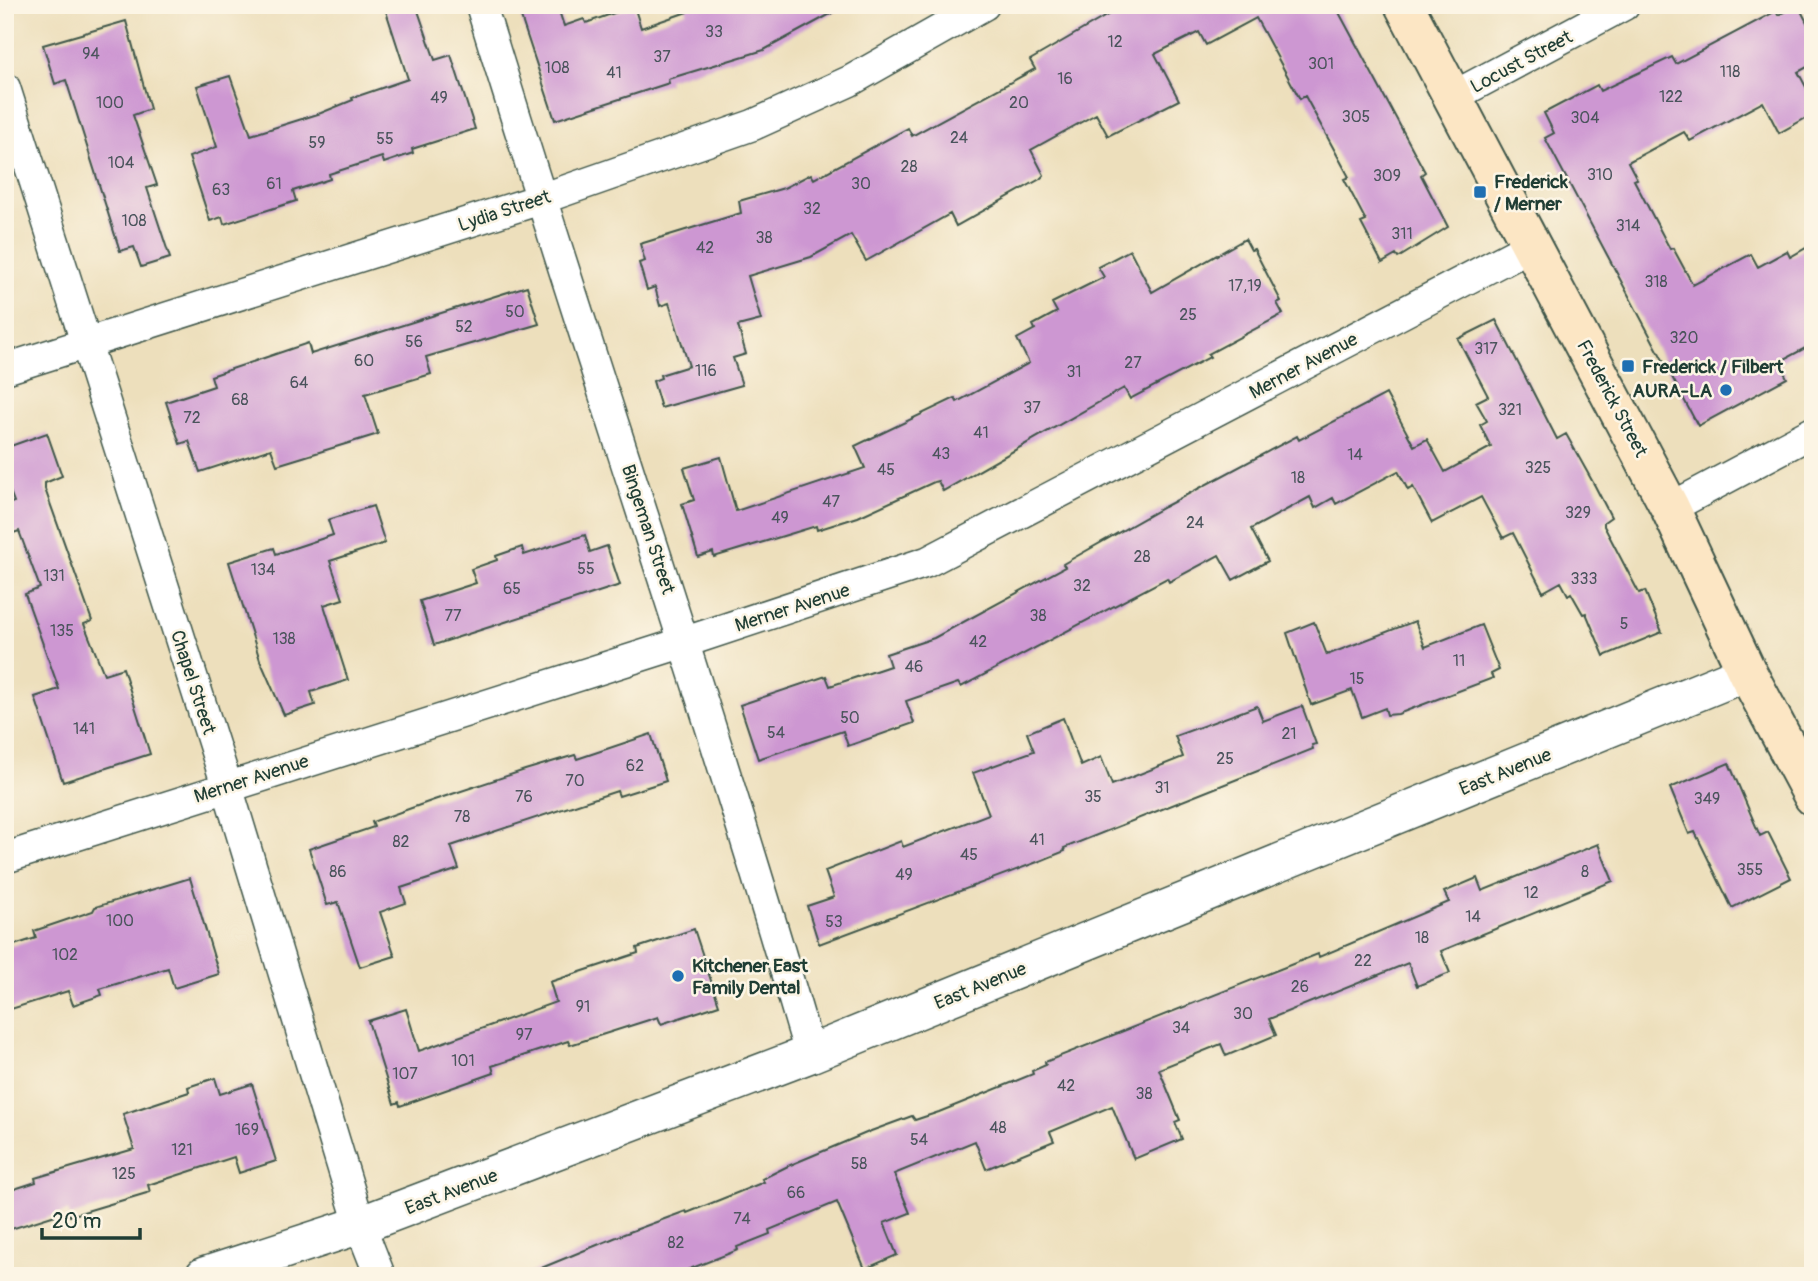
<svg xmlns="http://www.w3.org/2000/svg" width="1818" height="1281" viewBox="0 0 1818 1281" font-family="Pangolin,sans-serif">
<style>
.building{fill:#cd97d2}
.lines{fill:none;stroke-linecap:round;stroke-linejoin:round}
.minor-casing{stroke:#3e5548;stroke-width:33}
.tertiary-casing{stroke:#3e5548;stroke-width:40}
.secondary-casing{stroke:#3e5548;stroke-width:42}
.minor{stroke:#fff;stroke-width:30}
.tertiary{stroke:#fff;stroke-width:37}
.secondary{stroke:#fce6c4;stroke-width:38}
.poi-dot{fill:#1f6fb2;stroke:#fcf5e5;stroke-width:2.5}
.labels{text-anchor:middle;stroke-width:5;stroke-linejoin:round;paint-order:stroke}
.number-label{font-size:16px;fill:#4a545c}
.street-label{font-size:19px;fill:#1f3d34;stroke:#fcf5e5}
.poi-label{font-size:19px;font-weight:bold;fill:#1f3d34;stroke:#fcf5e5;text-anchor:start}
</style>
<rect width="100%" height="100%" fill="#fcf5e5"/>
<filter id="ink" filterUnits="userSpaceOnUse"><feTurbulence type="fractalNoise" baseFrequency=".0143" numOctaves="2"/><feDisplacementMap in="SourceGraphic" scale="14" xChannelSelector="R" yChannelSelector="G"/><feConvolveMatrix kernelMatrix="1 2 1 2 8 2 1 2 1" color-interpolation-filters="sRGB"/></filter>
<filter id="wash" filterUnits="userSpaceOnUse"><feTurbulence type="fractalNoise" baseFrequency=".00686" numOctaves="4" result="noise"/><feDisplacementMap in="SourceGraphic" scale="28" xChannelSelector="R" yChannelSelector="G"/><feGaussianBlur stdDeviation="1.57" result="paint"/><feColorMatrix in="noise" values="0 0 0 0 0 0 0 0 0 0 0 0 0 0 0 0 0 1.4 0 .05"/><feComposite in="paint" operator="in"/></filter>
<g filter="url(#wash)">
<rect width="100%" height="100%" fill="#eddfbc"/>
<g id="blocks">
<path class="building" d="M384,5h32l19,55 16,-5 24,74 -63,20 1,4 -29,10 -2,-6 -53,17 1,5 -37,12 3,10 -72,23 -2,-7 -12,4 -21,-64 28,-10 -20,-61 33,-10 21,59 70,-22 32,-13 -1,-2 56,-19z
M517,5h40l7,21 20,-7 2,4 48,-17 7,22 46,-16 -2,-7h162l-83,45 -96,29 1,4 -114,37z
M1125,5h210l90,167 -4,3 27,52 -50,31 -2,-3 -14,8 -21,-40 5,-2 -22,-42 5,-2 -44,-81 -5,3 -44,-81 -50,27 -7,-13 -44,22 24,46 -71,36 -12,-22 -65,36 13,25 -4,4 -84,47 -6,-12 -84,47 -15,-26 -40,22 -63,19 13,44 -23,6 8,28 -13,4 9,27 -81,23 -8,-27 8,-3 -1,-3 29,-9 -20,-63 -9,3 -5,-19 -8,3 -8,-27 6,-2 -5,-17 101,-31 -2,-12 45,-13 27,-14 3,5 94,-51 4,8 123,-67 -5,-9z
M1798,5l15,29v30l-15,8 15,28v14l-34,19 -16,-31 -73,39 -6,-9 -56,30 9,17 -3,1 36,69 3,-1 20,37 58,-31 7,13 29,-16 3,6 23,-13v100l-34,18 8,16 -89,48 -153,-288 9,-5 -10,-20 53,-28 3,6 72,-34 4,7 100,-53 2,4z
M126,21l24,88 -17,6 24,70 -10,3 23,70 -29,9 -7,-20 -14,4 -54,-171 -11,4 -12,-39z
M1245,239l6,11 3,-1 27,52 -4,2 6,11 -75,40 2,3 -80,42 -6,-11 -181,103 -5,-10 -4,1 -76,35 -41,13 -1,-4 -102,31 -1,-5 -15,5 -16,-53 12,-4 -10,-32 37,-11 15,54 129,-43 -10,-22 100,-48 2,4 72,-39 -12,-24 18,-10 -2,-4 24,-13 -5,-9 52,-26 -6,-10 32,-17 22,42z
M527,286l12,38 -113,33 5,17 -66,20 13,40 -101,31 -6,-16 -71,23 -11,-31 -9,3 -14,-42 48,-16 -3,-10 97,-33 3,11z
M1496,320l61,119 9,-5 29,52 16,31 -7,5v4l35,67 6,-2 17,41 -58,24 -18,-43 -3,1 -12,-21 -3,2 -7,-13 -18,10 -30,-59 -10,5 -22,-41 -49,26 -19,-36 -5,3 -10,-19 -62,33 -3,-6 -18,10 -5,-11 -59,32 17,32 -35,19 -14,-25 -50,27 -2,-4 -206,109 -3,-4 -52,18 8,22 -66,23 -5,-15 -85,28 -18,-54 86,-29 4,10 60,-20 -4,-12 48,-16 131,-71 -2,-3 101,-57 133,-71 2,4 87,-46 28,52 13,-7 18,33 46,-25 -11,-22 7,-4 -11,-19 12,-6 -30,-57z
M47,433l15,43 -17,7v6l47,132 -8,3 20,50 19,-6 27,86 -87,28 -28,-85 24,-8 -34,-95 15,-6 -21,-57 -14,5v-31l9,-3 -9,-24v-30z
M373,506l12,37 -55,18 13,38 -19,6 24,75 -37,12 4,13 -31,10 -24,-55 -31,-98 45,-14 2,6 57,-19 -5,-15z
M585,535l5,17 17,-6 13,39 -186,60 -14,-44 56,-18 -5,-14 26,-9 -1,-4 26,-9 2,8z
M1415,621l10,26 56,-22 18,45 -8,4 2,4 -95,36 -11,1 -2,-7 -23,9 -10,-27 -41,15 -24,-72 27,-11 13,33z
M1257,706l6,15 39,-15 14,38 -4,1 1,4 -249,99 1,3 -25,10 -221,83 -12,-38 27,-9 -9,-26 76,-30 2,6 86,-33 -16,-41 61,-22 -7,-18 36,-15 18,48 20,-9 11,28 71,-28 -8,-21z
M651,734l15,47 -47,15 -2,-5 -166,55 8,23 -58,19 5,15 -26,9 15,44 -35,11 -22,-65 -11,3 -18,-56 65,-22 -2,-5 62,-22 91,-30 50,-15 2,4z
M1729,763l31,73 8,-4 23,46 -59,30 -37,-76 -6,2 -19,-46z
M1598,844l15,37 -172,70 9,22 -33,13 -9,-23 -139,56 7,16 -50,21 -5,-12 -62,25 21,51 -5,2 7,17 -48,20 -22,-53 -62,26 4,9 -68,28 -11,-28 -81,33 16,39 -26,10 13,32 -32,14 -28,-67 -68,28 1,4 -33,13 1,3 -66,26h-150l102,-42 62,-23 1,2 77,-31 -2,-3 26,-13 83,-35 41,-15 3,4 24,-8 94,-38 -1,-3 14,-6 -1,-3 273,-108 1,3 130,-55 -5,-10 33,-14 5,13z
M190,878l29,96 -45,14 -6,-20 -68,21 2,6 -29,10 -5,-14 -63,20v-63l31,-10 -2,-7 59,-20 2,-4z
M694,929l25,76 -58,19 -3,-7 -88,28 -2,-4 -76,25 2,7 -94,33 -1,-4 -5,2 -26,-83 38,-12 13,42 137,-49 -6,-20 88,-29 -1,-5z
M215,1078l5,16 32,-10 24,77 -37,12 -5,-16 -86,28 2,7 -80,24 -2,-5 -63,20v-39l31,-10 -1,-4 99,-29 -11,-35 66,-22 -1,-5z"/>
</g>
</g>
<g filter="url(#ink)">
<use href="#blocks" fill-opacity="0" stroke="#3e5548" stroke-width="2"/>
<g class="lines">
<g class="minor-casing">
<path id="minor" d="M481,5c107,351 227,697 329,1049
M5,88l222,698 133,439 20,51
M1454,96l170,-91
M5,369l536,-170 212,-74 97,-44 134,-76
M1670,508l143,-76
M5,858l680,-216 242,-80 605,-317"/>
</g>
<g class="tertiary-casing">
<path id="tertiary" d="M204,1276l156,-51 450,-171 937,-382"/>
</g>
<g class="secondary-casing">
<path id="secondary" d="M1404,5l266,503 77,164 66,124"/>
</g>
<use href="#minor" class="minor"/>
<use href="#tertiary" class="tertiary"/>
<use href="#secondary" class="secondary"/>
</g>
</g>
<g class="poi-dot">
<rect x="1473" y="185" width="14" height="14" rx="3.5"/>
<rect x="1621" y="359" width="14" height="14" rx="3.5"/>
<circle cx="1726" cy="390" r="7"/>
<circle cx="678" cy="976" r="7"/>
</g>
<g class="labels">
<g class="number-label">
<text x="714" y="37">33</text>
<text x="1115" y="47">12</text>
<text x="91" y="59">94</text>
<text x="662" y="62">37</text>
<text x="1321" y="69">301</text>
<text x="557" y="73">108</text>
<text x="1730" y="77">118</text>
<text x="614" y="78">41</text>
<text x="1065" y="84">16</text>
<text x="1671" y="102">122</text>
<text x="439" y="103">49</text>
<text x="110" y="108">100</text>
<text x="1019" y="108">20</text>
<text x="1356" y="122">305</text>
<text x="1585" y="123">304</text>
<text x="959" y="143">24</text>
<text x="385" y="144">55</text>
<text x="317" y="148">59</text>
<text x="121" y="168">104</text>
<text x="909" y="172">28</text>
<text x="1600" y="180">310</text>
<text x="1387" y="181">309</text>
<text x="274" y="189">61</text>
<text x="861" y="189">30</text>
<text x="221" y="195">63</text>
<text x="812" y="214">32</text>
<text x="134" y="226">108</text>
<text x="1628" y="231">314</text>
<text x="1402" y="239">311</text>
<text x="764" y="243">38</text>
<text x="705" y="253">42</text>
<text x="1656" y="287">318</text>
<text x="1245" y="291">17,19</text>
<text x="515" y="317">50</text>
<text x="1188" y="320">25</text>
<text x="464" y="332">52</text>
<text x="1684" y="343">320</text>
<text x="414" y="347">56</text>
<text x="1486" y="354">317</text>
<text x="364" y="366">60</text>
<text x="1133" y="368">27</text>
<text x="706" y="376">116</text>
<text x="1074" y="377">31</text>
<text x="299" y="388">64</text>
<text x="240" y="405">68</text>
<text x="1032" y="413">37</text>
<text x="1510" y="415">321</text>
<text x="192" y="423">72</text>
<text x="981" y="438">41</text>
<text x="941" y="459">43</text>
<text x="1355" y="460">14</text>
<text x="1538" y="473">325</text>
<text x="886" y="475">45</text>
<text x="1298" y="483">18</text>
<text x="831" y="507">47</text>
<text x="1578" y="518">329</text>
<text x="780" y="523">49</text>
<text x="1195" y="528">24</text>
<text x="1142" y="562">28</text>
<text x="586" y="574">55</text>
<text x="263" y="575">134</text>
<text x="54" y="581">131</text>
<text x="1584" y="584">333</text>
<text x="1082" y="591">32</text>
<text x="512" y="594">65</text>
<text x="453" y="621">77</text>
<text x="1038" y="621">38</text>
<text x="1624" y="629">5</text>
<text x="62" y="636">135</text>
<text x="284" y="644">138</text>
<text x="978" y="647">42</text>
<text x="1459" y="666">11</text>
<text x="914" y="672">46</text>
<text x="1357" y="684">15</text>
<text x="850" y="723">50</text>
<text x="84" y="734">141</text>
<text x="776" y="738">54</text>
<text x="1289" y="739">21</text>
<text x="1225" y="764">25</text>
<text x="635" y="771">62</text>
<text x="575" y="786">70</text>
<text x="1162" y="793">31</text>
<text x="524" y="802">76</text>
<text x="1093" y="802">35</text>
<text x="1707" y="804">349</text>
<text x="462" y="822">78</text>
<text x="1037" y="845">41</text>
<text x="401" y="847">82</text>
<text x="969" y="860">45</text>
<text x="1750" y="875">355</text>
<text x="338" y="877">86</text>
<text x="1585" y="877">8</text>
<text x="904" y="880">49</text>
<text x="1531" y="898">12</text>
<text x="1473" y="922">14</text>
<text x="120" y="926">100</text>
<text x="834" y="927">53</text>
<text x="1422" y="943">18</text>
<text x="65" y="960">102</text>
<text x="1363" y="966">22</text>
<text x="1300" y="992">26</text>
<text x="583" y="1012">91</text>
<text x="1243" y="1019">30</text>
<text x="1181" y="1033">34</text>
<text x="524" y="1040">97</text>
<text x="463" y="1066">101</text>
<text x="405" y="1079">107</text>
<text x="1066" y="1091">42</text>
<text x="1144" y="1099">38</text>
<text x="998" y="1133">48</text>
<text x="247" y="1135">169</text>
<text x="919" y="1145">54</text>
<text x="182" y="1155">121</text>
<text x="859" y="1169">58</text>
<text x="124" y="1179">125</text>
<text x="796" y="1198">66</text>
<text x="742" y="1224">74</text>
<text x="676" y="1248">82</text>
</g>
<g class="street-label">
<text transform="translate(1521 61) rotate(-28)" y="7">Locust Street</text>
<text transform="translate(504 210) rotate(-18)" y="7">Lydia Street</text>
<text transform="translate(1303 365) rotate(-28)" y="7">Merner Avenue</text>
<text transform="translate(1613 398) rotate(62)" y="7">Frederick Street</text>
<text transform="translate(649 529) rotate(72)" y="7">Bingeman Street</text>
<text transform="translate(792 607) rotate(-18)" y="7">Merner Avenue</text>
<text transform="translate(194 682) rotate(72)" y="7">Chapel Street</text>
<text transform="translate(1505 771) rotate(-22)" y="7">East Avenue</text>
<text transform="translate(251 778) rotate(-18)" y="7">Merner Avenue</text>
<text transform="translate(980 985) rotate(-22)" y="7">East Avenue</text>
<text transform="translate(451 1191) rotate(-21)" y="7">East Avenue</text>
</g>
<g class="poi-label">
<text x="1494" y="188">Frederick<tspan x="1494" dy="22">/ Merner</tspan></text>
<text x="1642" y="373">Frederick / Filbert</text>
<text x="1712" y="397" text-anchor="end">AURA-LA</text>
<text x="692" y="972">Kitchener East<tspan x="692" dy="22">Family Dental</tspan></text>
</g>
</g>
<rect width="1818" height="1281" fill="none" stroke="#fcf5e5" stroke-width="28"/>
<path d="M42 1228v10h98v-10" fill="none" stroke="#1f3d34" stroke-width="3.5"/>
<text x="52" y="1228" font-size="21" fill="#1f3d34" stroke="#fcf5e5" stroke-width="5" paint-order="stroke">20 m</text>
</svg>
